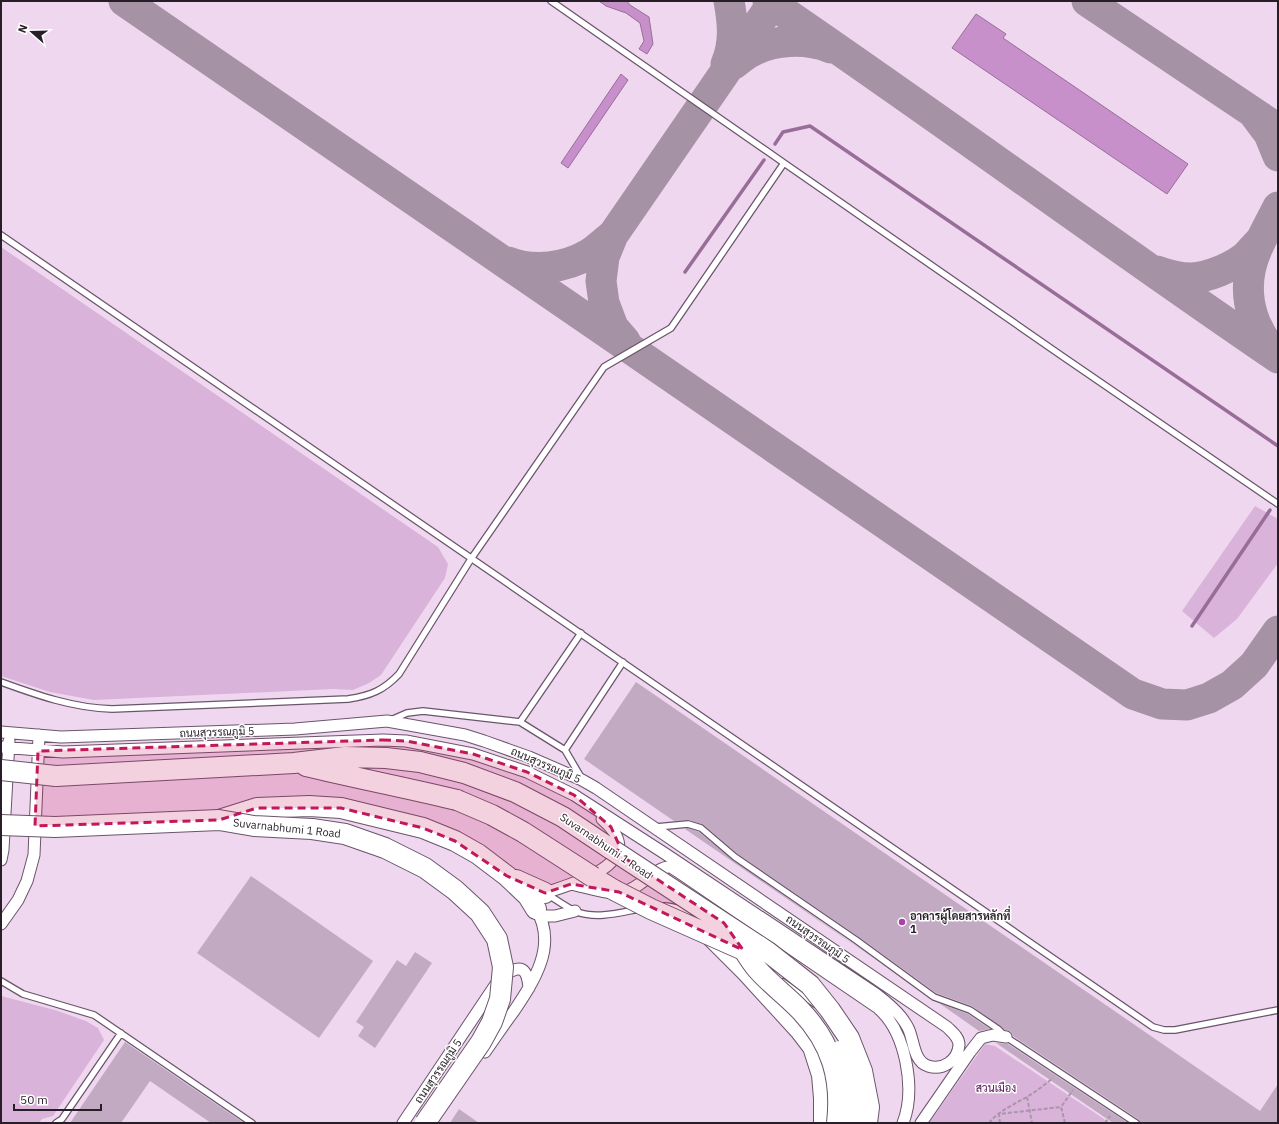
<svg xmlns="http://www.w3.org/2000/svg" width="1279" height="1124" viewBox="0 0 1279 1124" font-family="'IBM Plex Sans',Sarabun,sans-serif">
<style>
.green{fill:#d9b3da}
.water{fill:#c890ca;stroke:#986e99}
.lines{fill:none;stroke-linecap:round;stroke-linejoin:round}
.stream{stroke:#986e99;stroke-width:3.5}
.taxiway{stroke:#a592a5;stroke-width:31}
.building{fill:#c1aac2}
.lane-casing{stroke:#6a556b;stroke-width:8}
.street-casing{stroke:#6a556b;stroke-width:13}
.highway-casing{stroke:#6a556b;stroke-width:22}
.path{stroke:#a996a9;stroke-width:2;stroke-dasharray:4 2;stroke-linecap:butt}
.lane{stroke:#fff;stroke-width:5.5}
.street{stroke:#fff;stroke-width:11}
.highway{stroke:#fff;stroke-width:20}
.highway-bridge-casing{stroke:#6a556b;stroke-width:22;stroke-linecap:butt}
.highway-bridge{stroke:#fff;stroke-width:20}
.marked{fill:#c2185b;fill-opacity:0.2;stroke:#c2185b;stroke-width:3;stroke-dasharray:8 5;stroke-linejoin:round}
.poi-dot{fill:#a543aa;stroke:#fff;stroke-width:1.5}
.labels{text-anchor:middle;stroke-width:3;stroke-linejoin:round;paint-order:stroke}
.street-label{font-size:11px;fill:#271e27;stroke:#fff}
.poi-label{font-size:11px;font-weight:bold;fill:#271e27;stroke:#fff;text-anchor:start}
.park-label{font-size:11px;fill:#540f58;stroke:#fff}
</style>
<rect width="100%" height="100%" fill="#f0d7f0"/>
<path class="green" d="M1,247l437,300 10,17 -3,14 -64,97 -12,8 -16,7 -20,-1 -239,11 -44,-8 -49,-16z
M1255,506l23,13v44l-41,56 -23,19 -32,-27z
M1,996l54,14 31,11 12,7 6,12 -51,76 -11,3 -3,4h-38z
M985,1044l10,2 115,77h-181z"/>
<path class="water" d="M599,1h28l3,4 19,12 4,27 -6,10 -8,-5 5,-8 -4,-18 -14,-10 -20,-7z
M976,14l30,20 -3,4 185,126 -21,30 -215,-146z
M621,74l7,6 -60,88 -7,-5z"/>
<g class="lines">
<path class="stream" d="M775,144l8,-12 27,-6 468,320
M685,272l79,-112
M1192,626l78,-116"/>
<path class="taxiway" d="M124,1l1009,693 29,10 25,1 22,-7 23,-13 22,-20 24,-34
M768,1c172,117 338,240 510,357
M1087,1l191,128
M726,64c9,-21 7,-41 3,-63
M734,64c5,-4 10,-8 15,-11 24,-14 57,-15 82,-5
M1254,114l15,20 9,22
M508,262c26,10 57,6 81,-8 8,-5 16,-13 24,-19
M1157,271c11,4 23,7 34,7 16,0 42,-11 55,-22 5,-5 10,-11 15,-16
M625,341l-12,-14 -9,-24 -3,-22 3,-24 9,-22 161,-234
M1272,350c-24,-29 -31,-65 -15,-101 6,-14 14,-28 21,-42"/>
</g>
<path class="building" d="M636,682l624,429 18,-27v39h-138l-2,-4 -125,-83 -3,-5 -5,-1 -33,-24 -36,-13 -77,-56 -121,-83 -34,-29 -15,-5 -15,1 -90,-62z
M688,828l11,4 34,28 149,104 -197,-135z
M251,876l122,85 -54,77 -122,-85z
M415,952l17,11 -57,85 -17,-12 6,-9 -8,-5 41,-62 9,6z
M939,1003l29,11 22,15 -11,2z
M125,1042l119,81h-33l-61,-42 -29,42h-51z
M996,1043l12,1 120,79h-15z
M459,1109l20,14h-29z"/>
<g class="lines">
<g class="lane-casing">
<path id="lane" d="M551,1l233,162
M1,235c384,264 768,528 1152,792l11,3h11l103,-20
M1,682c36,13 72,26 111,27l236,-10c22,-3 36,-9 51,-25l72,-115 133,-192 67,-39 113,-165 278,193 216,148
M391,720l16,-7 16,-2 97,11 45,28 17,29
M520,722l61,-89
M565,750l58,-88
M656,827l32,-3 13,4 34,29 121,83 78,57 36,13 28,19 8,8 130,86
M547,894c8,5 22,15 30,18 20,7 41,1 62,-3
M661,906c14,-1 24,5 35,14
M1,981l22,13 71,21 158,108
M783,982l32,22
M56,1123l6,-4 59,-86"/>
</g>
<g class="street-casing">
<path id="street" d="M1,732l60,5 234,-8 92,-8 78,14 19,6 45,16 53,23 14,8 351,239c5,5 12,10 12,18 -1,15 -16,26 -31,21 -14,-4 -14,-24 -19,-36 -2,-5 -5,-9 -8,-13 -7,-9 -16,-16 -25,-23l-212,-141 -90,-58 -47,-23 -54,-18 -67,-13 -23,-1 -320,12 -62,-5
M1,860l2,-10 6,-109
M571,884c16,3 36,11 52,8 15,-2 33,-25 46,-25 3,0 6,3 8,4l201,137c28,24 38,81 25,115
M545,893c32,-11 107,-31 57,-74
M540,916h15l20,-5
M1,924l17,-24 9,-19 7,-26 5,-120
M485,1052c10,-14 19,-28 29,-41 20,-30 44,-66 22,-102
M403,1123l97,-145c18,-13 27,-14 29,10
M921,1123l49,-71 11,-14 12,-3 13,2"/>
</g>
<g class="highway-casing">
<path id="highway" d="M306,766c50,12 101,22 151,34
M56,776l238,-13 51,-6 41,1 34,4 44,11 51,19 48,25 48,32
M219,820l38,-12 52,-2 32,2 82,20 32,13 23,13 29,22 21,20 8,13
M593,877l21,13
M516,880l29,13
M710,935l37,37 53,58 13,17 9,28 2,23v25"/>
</g>
<path class="path" d="M1027,1097l5,26
M989,1123c12,-15 32,-21 47,-32 6,-4 12,-9 17,-13
M1000,1123l-1,-9 62,-7
M1065,1123l-4,-16 12,-17
M1105,1123l5,-7"/>
<use href="#lane" class="lane"/>
<use href="#street" class="street"/>
<use href="#highway" class="highway"/>
<g class="highway-bridge-casing">
<path id="highway-bridge" d="M1,770l55,6
M457,800l35,15 31,17 70,45
M1,825l54,2 164,-7 35,6 58,3 33,5 40,14 40,20 30,22 25,23 17,26 6,28 -3,32 -8,23 -11,20 -56,81
M611,849l157,103 42,33 20,25 19,28 13,33 7,36 -2,16
M614,890l37,19 106,47
M743,949c4,6 9,14 14,20 13,15 30,27 44,42 31,33 41,68 36,112
M840,1051l8,16 4,38 -1,18"/>
</g>
<use href="#highway-bridge" class="highway-bridge"/>
</g>
<path class="marked" d="M383,740l23,1 67,13 54,18 47,23 37,32 8,18 -2,8 107,70 19,27 -124,-58 -48,-8 -26,9 -38,-17 -52,-35 -32,-13 -82,-20h-84l-38,12 -184,6 3,-75z"/>
<circle class="poi-dot" cx="902" cy="922" r="4"/>
<g class="labels">
<g class="street-label">
<text transform="translate(217 732) rotate(-2)" y="4">ถนนสุวรรณภูมิ 5</text>
<text transform="translate(546 765) rotate(23)" y="4">ถนนสุวรรณภูมิ 5</text>
<text transform="translate(287 828) rotate(6)" y="4">Suvarnabhumi 1 Road</text>
<text transform="translate(606 846) rotate(34)" y="4">Suvarnabhumi 1 Road</text>
<text transform="translate(818 939) rotate(35)" y="4">ถนนสุวรรณภูมิ 5</text>
<text transform="translate(438 1071) rotate(-56)" y="4">ถนนสุวรรณภูมิ 5</text>
</g>
<g class="poi-label">
<text x="910" y="920">อาคารผู้โดยสารหลักที่<tspan x="910" dy="13">1</tspan></text>
</g>
<g class="park-label">
<text x="996" y="1092">สวนเมือง</text>
</g>
</g>
<rect width="1279" height="1124" fill="none" stroke="#271e27" stroke-width="4"/>
<g transform="translate(32 32) rotate(290)" stroke="#ffffff" stroke-width="3" paint-order="stroke">
<path d="M0-3L7 15L0 10L-7 15Z" fill="#271e27"/>
<text y="-6" font-size="11" font-weight="bold" text-anchor="middle" fill="#271e27">N</text>
</g>
<path d="M14 1104v6h87v-6" fill="none" stroke="#271e27" stroke-width="2"/>
<text x="20" y="1104" font-size="12" fill="#271e27" stroke="#ffffff" stroke-width="3" paint-order="stroke">50 m</text>
</svg>
